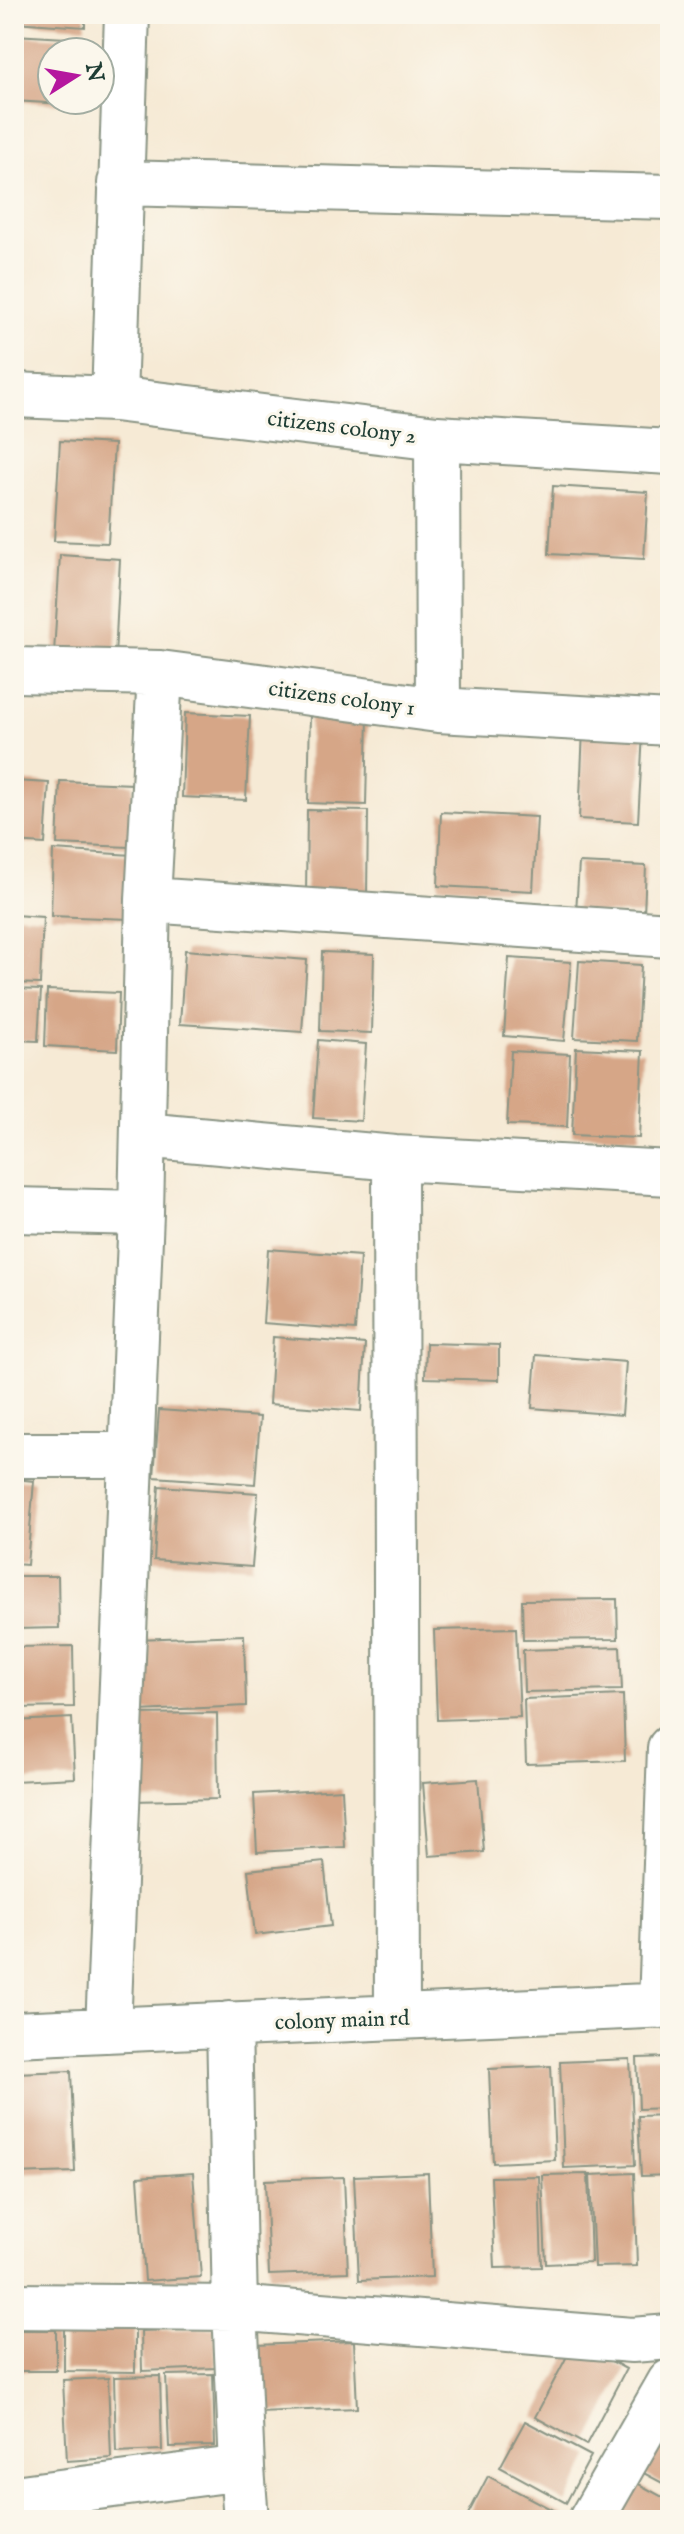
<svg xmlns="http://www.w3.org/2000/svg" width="684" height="2534" viewBox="0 0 684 2534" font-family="'IM FELL English',serif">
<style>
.building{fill:#d6a687}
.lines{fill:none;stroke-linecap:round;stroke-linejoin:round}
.minor-casing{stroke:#8a9484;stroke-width:48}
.minor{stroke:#fff;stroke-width:44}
.labels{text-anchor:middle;stroke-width:6;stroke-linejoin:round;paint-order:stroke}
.street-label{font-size:22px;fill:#1f3d34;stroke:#fbf7ec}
</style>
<rect width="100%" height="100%" fill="#fbf7ec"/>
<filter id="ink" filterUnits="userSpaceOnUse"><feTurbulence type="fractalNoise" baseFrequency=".0125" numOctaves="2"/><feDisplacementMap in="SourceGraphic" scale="16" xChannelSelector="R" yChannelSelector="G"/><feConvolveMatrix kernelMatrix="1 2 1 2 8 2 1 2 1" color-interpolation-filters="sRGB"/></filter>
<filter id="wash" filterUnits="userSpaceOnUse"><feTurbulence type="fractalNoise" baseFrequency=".006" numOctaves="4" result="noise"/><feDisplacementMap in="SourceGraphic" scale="32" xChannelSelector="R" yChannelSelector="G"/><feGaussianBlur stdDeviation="1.8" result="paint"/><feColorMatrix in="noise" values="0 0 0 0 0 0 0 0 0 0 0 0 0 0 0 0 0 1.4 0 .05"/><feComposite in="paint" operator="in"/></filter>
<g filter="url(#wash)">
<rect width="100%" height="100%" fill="#f6ead5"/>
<g id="blocks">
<path class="building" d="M14,14h71v13l-71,-5z
M14,35l69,4 -1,13h-30v48h28v5l-66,-4z
M60,441l54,3 -6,99 -54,-2z
M553,486l95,6 -4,67 -95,-5z
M60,555l60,4 -5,98 -61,-4z
M185,713l65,3 -4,84 -64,-3z
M310,714l58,2 -2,89 -58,-2z
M583,730l60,3 -5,89 -59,-3z
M14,781l35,2 -4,61 -31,-2z
M60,781l73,3 -3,63 -73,-3z
M307,810l61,1 -1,85h-61z
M441,812l96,5 -4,74 -95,-5z
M53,850l79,5 -3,64 -78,-3z
M579,863l67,3 -2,49 -68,-3z
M14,915l29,2 -3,67 -26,-1z
M185,950l122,10 -5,72 -122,-8z
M322,952l52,2 -2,79 -52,-2z
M509,958l62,4 -7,79 -60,-5z
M579,961l62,4 -4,76 -63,-3z
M14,989l27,1 -3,51 -24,-1z
M47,990l72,3 -2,57 -72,-4z
M318,1040l48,4 -5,77 -48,-3z
M576,1048l67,3 -4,87 -67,-3z
M511,1051l59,3 -3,73 -60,-2z
M268,1249l92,7 -5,74 -92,-7z
M273,1337l92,7 -4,67 -92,-7z
M426,1343l73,2v35l-74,-2z
M536,1355l90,7 -4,53 -90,-7z
M159,1410l101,7 -5,67 -101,-7z
M14,1479l20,2 -7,84 -13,-1z
M159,1486l99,7 -6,74 -98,-7z
M14,1576h44l1,52 -45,1z
M617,1599l1,40 -95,1 -1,-40z
M516,1628l4,89 -83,3 -3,-90z
M244,1635l2,71 -107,5 -2,-72z
M73,1646l1,61 -60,1v-61z
M620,1647l2,43 -98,2 -1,-42z
M623,1695l2,66 -99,3 -2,-65z
M217,1713l1,86 -85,2 -1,-87z
M72,1718l3,60 -61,3v-60z
M478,1779l6,73 -55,4 -6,-73z
M342,1789l3,58 -88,5 -3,-58z
M324,1862l7,64 -76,9 -7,-65z
M670,2057v51l-31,1 -2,-51z
M630,2059l5,106 -71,3 -4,-106z
M551,2066l4,94 -62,3 -4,-94z
M71,2071l4,101 -61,2v-101z
M670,2115v60l-29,1 -3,-60z
M193,2173l8,104 -56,4 -7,-104z
M428,2173l4,104 -73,3 -5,-104z
M634,2173l3,93 -43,1 -4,-92z
M588,2174l3,88 -45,2 -4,-89z
M539,2176l3,91 -47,1 -4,-91z
M344,2177l4,95 -79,3 -4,-95z
M64,2328l71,1v43l-71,-1z
M215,2328l1,40 -74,3 -1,-40z
M14,2330h42v41h-42z
M354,2341l3,67 -98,4 -3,-67z
M575,2341l51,28 -40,76 -51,-28z
M213,2374l2,72 -46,1 -3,-72z
M160,2376l2,74 -46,2 -2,-75z
M108,2378l3,80 -44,3 -4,-81z
M525,2421l66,35 -25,47 -66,-36z
M670,2423v64l-36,-19z
M488,2476l76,40 -2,4h-97z
M624,2476l46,25v19h-69z"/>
</g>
</g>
<g filter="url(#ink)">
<use href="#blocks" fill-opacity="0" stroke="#8a9484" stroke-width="2"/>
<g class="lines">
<g class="minor-casing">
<path id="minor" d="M120,183l550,14
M14,395l100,4 323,39 233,14
M114,399l13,-385
M437,438l1,272
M14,670l146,3 278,37 232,13
M148,900l522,35
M143,1135l252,23 275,15
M395,1158l2,859
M14,1210l127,3
M14,1455h118
M661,2006l9,-258
M229,2024l6,284 7,160
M108,2030l33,-817 7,-313 12,-227
M14,2034l656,-29
M14,2306l221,2 397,32 38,-3
M14,2498l228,-30 4,52
M591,2520l79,-138"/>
</g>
<use href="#minor" class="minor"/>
</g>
</g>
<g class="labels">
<g class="street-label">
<text transform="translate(342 426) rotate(7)" y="8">citizens colony 2</text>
<text transform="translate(342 697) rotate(8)" y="8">citizens colony 1</text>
<text transform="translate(342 2019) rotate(-2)" y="8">colony main rd</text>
</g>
</g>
<rect width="684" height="2534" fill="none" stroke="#fbf7ec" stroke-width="48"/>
<g transform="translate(76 76) rotate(79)"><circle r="38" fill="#fbf7ec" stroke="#a3ada2" stroke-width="2"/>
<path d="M0-6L14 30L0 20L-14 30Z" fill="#b5179e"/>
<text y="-12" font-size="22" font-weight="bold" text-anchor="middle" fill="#1f3d34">N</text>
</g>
</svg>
